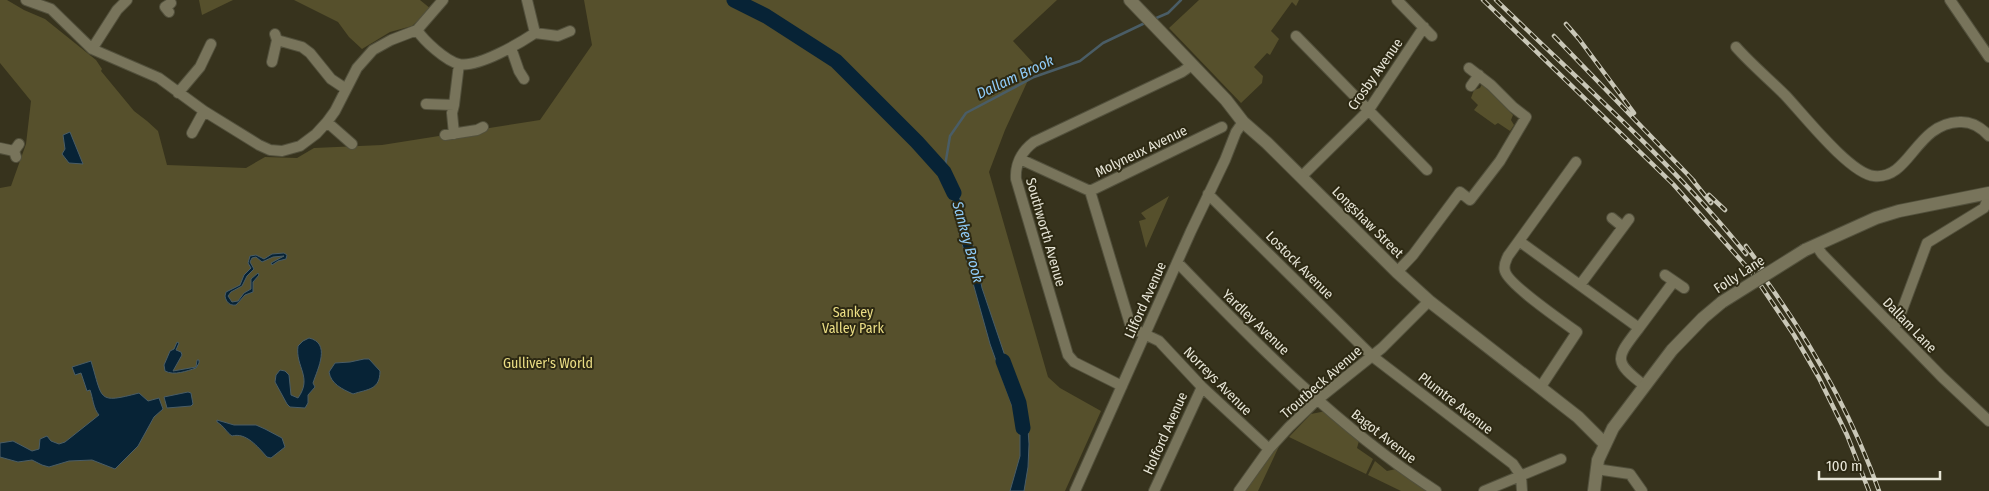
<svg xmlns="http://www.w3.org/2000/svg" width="1989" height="491" viewBox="0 0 1989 491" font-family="'Fira Sans Condensed',sans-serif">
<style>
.green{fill:#56502c}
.water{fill:#072336;stroke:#4a5d66}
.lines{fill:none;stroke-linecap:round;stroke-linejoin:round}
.stream{stroke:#4a5d66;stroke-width:2.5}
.river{stroke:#072336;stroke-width:15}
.street-casing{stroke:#52503c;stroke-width:12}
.secondary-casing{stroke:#52503c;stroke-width:14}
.street{stroke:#78745b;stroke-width:10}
.secondary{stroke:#78745b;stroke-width:12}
.rail-casing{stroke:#c9c7b7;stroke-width:4.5}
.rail{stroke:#2d2913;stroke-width:2.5;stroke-dasharray:8;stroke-linecap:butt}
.secondary-bridge-casing{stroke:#52503c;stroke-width:14;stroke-linecap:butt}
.secondary-bridge{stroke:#78745b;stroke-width:12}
.labels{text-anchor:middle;stroke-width:4;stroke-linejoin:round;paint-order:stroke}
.street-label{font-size:14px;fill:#e7e5d7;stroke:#2d2913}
.park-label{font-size:14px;fill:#ebde85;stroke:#2d2913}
.water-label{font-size:15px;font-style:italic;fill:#90ccf9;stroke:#2d2913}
</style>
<rect width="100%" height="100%" fill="#37331d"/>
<path class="green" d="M0,0h7l17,10 21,9 51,41 6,9 -1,2 33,40 13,10 11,10 9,34 79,3 19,-11 32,1 17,-10 68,-3 158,-25 52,-75 -8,-45h473l-44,41 22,24 -30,65 -16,42 59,205 12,11 41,23 -36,80h-1065v-303l11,-2 15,-42 5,-43 -31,-38z
M199,0h34l-31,15z
M294,0h126l11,9 -19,17 -22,6 -28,17 -13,-12 -11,-15z
M1199,0h100l-3,6 -4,-4 -21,29 8,8 -9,16 -3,-2 -13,14 9,9 -1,7 -21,20 -72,-75z
M1482,84l31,31 -2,5 3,5 -4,6 -12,-8 -3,2 -21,-15 4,-5 -7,-7 3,-8 6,-2z
M1169,196l-23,52 -7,-27 7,-2 -5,-6z
M1326,411l33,30 -2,7 16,11 -7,15 -77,-37 22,-23z
M1281,442l-23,49h-14l24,-35z
M1375,461l12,10 9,-2 33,22h-28l-33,-16z"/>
<path class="water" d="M70,132l13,32 -14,-1 -7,-9 3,-5 -2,-14z
M950,173l6,12 18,64 8,39 22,65 7,29 17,47 1,15 -1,23 -4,24h-14l10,-35v-22l-5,-20 -25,-70 -31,-111 -6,-31 -14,-24z
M284,253l3,2 -1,4 -8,2 -6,4 -1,-2 13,-7 -11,1 -11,5 -6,-5 -4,1 -2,4 4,7 -7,7 -5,10 -11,6 -3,4 4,6 6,-1 6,-8 7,-4v-10l7,-6 1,2 -6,7v10l-8,3 -9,10c-6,1 -10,-3 -11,-9l1,-4 14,-7 4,-10 7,-7 -3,-5 2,-7 6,-1 8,4 8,-5z
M309,338c22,5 9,30 4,45l2,4 -7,8v8l-3,5 -15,-1 -3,-3 -12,-22 1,-7 4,-5 5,1 4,4 2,20 7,3c15,-21 -3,-31 0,-52l5,-5z
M177,342l2,1 -3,7 5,2 1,3 -9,16 23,-4 1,-7h2v3l-3,5c-9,3 -22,8 -31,3l-1,-6 6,-14 4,-2z
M364,359h5l11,12c0,19 -12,18 -27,23 -11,-5 -22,-10 -24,-22l6,-9 15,-1z
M91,361c12,39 6,43 48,32l9,8 11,-3 4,11 -9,8 -16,29 -23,23 -23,-9 -23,1 -20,6 -7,-2 -10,-5 -14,2 -18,-5v-14l13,-2 19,10 7,-2 1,-10 7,-3 4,5 8,3 6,-2 34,-27c-6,-7 -6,-17 -9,-25l-3,1 -6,-18 -6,2 -3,-8z
M188,392l3,1 2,11 -2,2 -24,2 -3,-11z
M217,420l17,5h22l9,4 17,9 3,9 -14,11 -4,-1c-9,-10 -21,-25 -35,-21 -6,-4 -8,-10 -15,-14z"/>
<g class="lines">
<path class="stream" d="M1154,19l14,-6 13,-13
M944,172l6,-36 16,-23 68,-36 46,-16 23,-18 44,-21"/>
<path class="river" d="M734,0l32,16 70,45 81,81 27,30 10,21
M1003,361l16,42 4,25"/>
<g class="street-casing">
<path id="street" d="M26,0l25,9 41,40 67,29 45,33 55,34 11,5 12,1 18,-5 16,-12 11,-12 8,-11 22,-43 16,-18 18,-10 26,-10 26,-30
M527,0l8,33 23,3 12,-5
M1397,0l35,36
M1950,0l39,57
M169,12l-4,-5 6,-4
M417,30c7,11 29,31 42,34 19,4 61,-21 76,-31
M1296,36l131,134
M277,40l25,7 8,6 21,26 15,10
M1736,47c15,17 33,32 49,48 18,19 65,79 89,81 36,4 41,-52 85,-54 13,-1 22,5 30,14
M511,48l8,23 5,8
M92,49l25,-39 10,-10
M272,62l5,-22 -2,-6
M1471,86l8,-11
M178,93l22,-26 11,-23
M426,104l28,1 5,-41
M454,105l-2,8 2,21
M327,122l25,22
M1222,127l-132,64 40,133 8,7 21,10 43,46 67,62
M192,133l12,-22
M445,135l32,-5 6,-3
M0,148l14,3
M16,157l-2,-6 5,-7
M1020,159l70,32
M1301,177l67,-66 56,-84
M1208,194l164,162 141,108 8,12 1,15
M1612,218l11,9
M1519,241l120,87c-23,30 -27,33 6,58
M1816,245l6,9 120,123 47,44
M1177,262c80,83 162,166 259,229
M1397,272l16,-17 47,-63 10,8 30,-39 26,-44 -13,-10 -22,-22 -22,-17
M1665,275l19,13
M1580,285l49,-66
M1639,328l35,-47
M1894,328l4,-7 29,-78 57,-35 3,-7 -1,-7
M1122,386l-48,-24 -6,-7 -52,-176c-1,-15 6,-28 18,-37l148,-70 10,-7
M1540,388l37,-56c-14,-10 -69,-48 -72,-61 -2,-6 1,-10 3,-15l68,-94
M1596,469l34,5 12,17
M1075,491l116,-260 34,-71 11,-28 7,-10
M1154,491l48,-104
M1239,491l30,-42 20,-22 28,-27 65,-52 47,-47
M1484,491l77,-32"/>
</g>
<g class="secondary-casing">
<path id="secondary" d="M1130,0l96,100 17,22 24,21 130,129 32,29 149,116 27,27
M1805,250l71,-32 23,-7 90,-18
M1594,491l4,-31 15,-32 59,-78 31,-32 19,-16"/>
</g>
<use href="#street" class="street"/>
<use href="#secondary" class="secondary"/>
<g class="rail-casing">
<path id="rail" d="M1483,0l190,184 80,90 41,61 25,43 28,57 22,56
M1496,0c85,83 176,162 250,254
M1566,24l13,15 55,74
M1554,36l140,145
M1690,177l21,26
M1709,195l16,15
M1746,246l22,30
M1760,272c49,67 91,140 119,219"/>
</g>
<use href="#rail" class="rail"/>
<g class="secondary-bridge-casing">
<path id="secondary-bridge" d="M1722,302l83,-52"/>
</g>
<use href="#secondary-bridge" class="secondary-bridge"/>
</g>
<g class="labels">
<g class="street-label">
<text transform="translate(1375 74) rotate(-55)" y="5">Crosby Avenue</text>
<text transform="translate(1141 151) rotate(-26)" y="5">Molyneux Avenue</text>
<text transform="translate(1368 222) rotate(45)" y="5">Longshaw Street</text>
<text transform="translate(1046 232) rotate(74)" y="5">Southworth Avenue</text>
<text transform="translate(1300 265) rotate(45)" y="5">Lostock Avenue</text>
<text transform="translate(1739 274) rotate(-33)" y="5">Folly Lane</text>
<text transform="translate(1145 300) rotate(-66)" y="5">Lilford Avenue</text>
<text transform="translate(1256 322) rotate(44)" y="5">Yardley Avenue</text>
<text transform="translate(1910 325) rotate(46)" y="5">Dallam Lane</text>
<text transform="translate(1218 381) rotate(45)" y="5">Norreys Avenue</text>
<text transform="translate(1321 382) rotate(-41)" y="5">Troutbeck Avenue</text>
<text transform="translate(1456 403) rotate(38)" y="5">Plumtre Avenue</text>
<text transform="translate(1165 433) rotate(-66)" y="5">Holford Avenue</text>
<text transform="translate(1384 436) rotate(38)" y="5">Bagot Avenue</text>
</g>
<g class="park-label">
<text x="853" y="317">Sankey<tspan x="853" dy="16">Valley Park</tspan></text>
<text x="548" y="368">Gulliver's World</text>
</g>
<g class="water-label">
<text transform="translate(1015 77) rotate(-25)" y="5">Dallam Brook</text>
<text transform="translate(968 242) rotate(75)" y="5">Sankey Brook</text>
</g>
</g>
<path d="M1819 471v8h121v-8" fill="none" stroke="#e7e5d7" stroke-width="2.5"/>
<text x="1826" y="471" font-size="15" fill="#e7e5d7" stroke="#2d2913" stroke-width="4" paint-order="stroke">100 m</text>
</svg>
